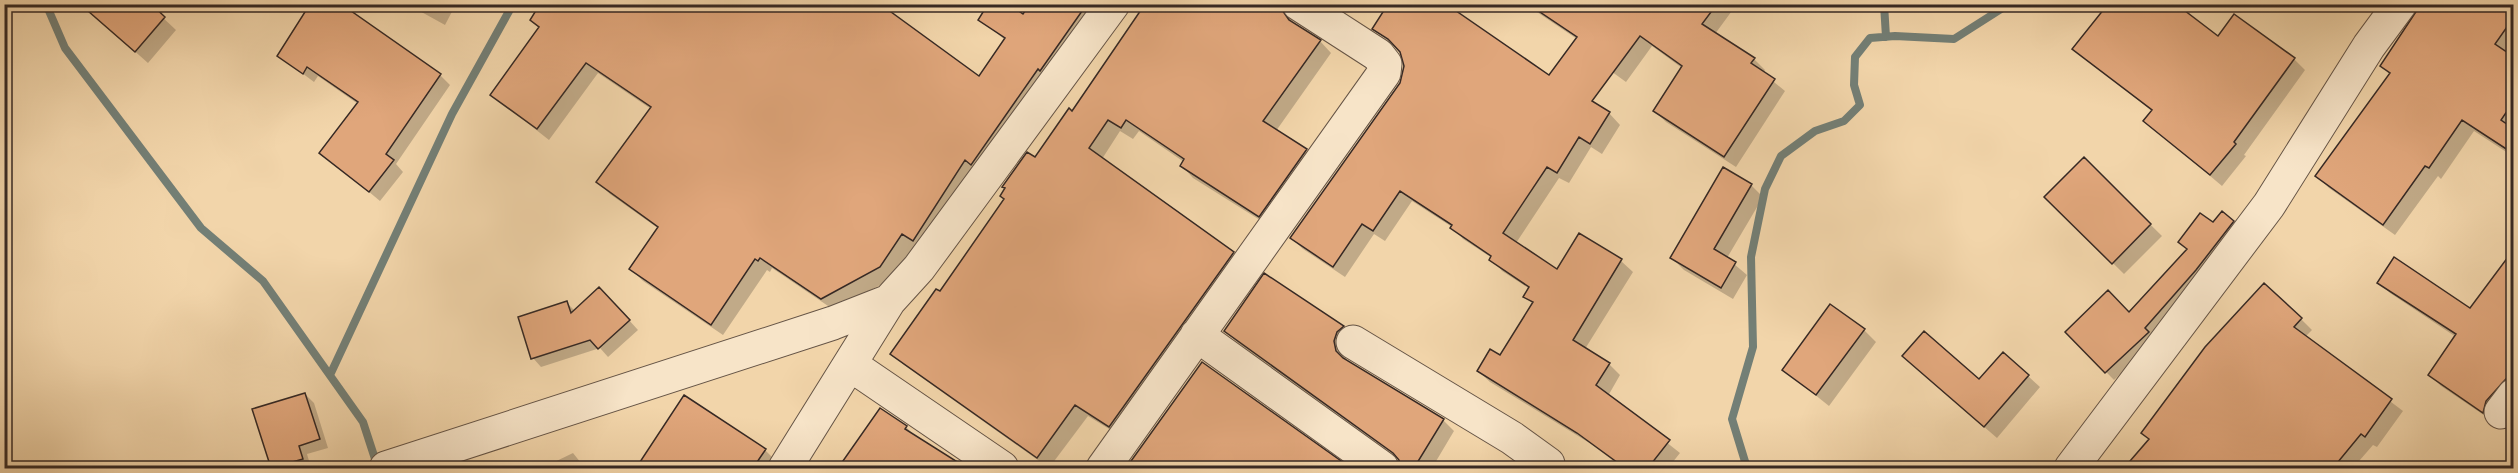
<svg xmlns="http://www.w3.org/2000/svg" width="2518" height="473" viewBox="0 0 2518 473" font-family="Alegreya,serif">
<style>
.shadow{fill:#0003}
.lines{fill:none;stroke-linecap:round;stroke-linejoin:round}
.stream{stroke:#737f76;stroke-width:8}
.building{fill:#e0a67b;stroke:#362924;stroke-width:1.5}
.minor-casing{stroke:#655446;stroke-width:35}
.minor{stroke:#f7e4c8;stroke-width:33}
</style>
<rect width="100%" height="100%" fill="#f2d5aa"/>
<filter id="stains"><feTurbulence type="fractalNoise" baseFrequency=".00333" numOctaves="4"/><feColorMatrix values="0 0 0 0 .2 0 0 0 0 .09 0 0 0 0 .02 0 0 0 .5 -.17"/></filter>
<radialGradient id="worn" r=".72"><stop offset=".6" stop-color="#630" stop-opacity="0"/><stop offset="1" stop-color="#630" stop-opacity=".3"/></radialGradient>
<path class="shadow" d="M92,4h77l-9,11 16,15 -28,33 -60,-53z
M301,4h37l102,71 10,10 -54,79 7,8 -23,29 -59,-49 37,-48 -40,-28 -4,6 -36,-27 31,-45z
M407,4h49l-11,21z
M1032,4h71l-177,248 -11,-7 -24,34 -57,31 -62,-42 -2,4 -3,-2 -44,65 -80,-54 -12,-12 28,-40 -49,-35 -12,-12 53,-73 -53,-36 -49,67 -57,-45 48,-66 -9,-9 448,58 26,-38 -25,-21 44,-2z
M1137,4h148l-3,5 14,17 24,15 11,12 -55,78 30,20 11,11 -46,65 -78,-49 -11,-12 2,-4 -45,-31 -6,8 -13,-8 -18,28 131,94 11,12 -122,172 -34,-21 -39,52 -145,-103 -12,-11 48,-61 95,-134 37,-46 69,-101z
M1525,4h212l-22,30 39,25 11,11 -2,3 22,18 -49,76 -70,-45 -12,-12 28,-42 -30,-22 -26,36 -40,-29 -9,-14z
M2514,4v153l-40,-26 -33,48 -3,-3 -43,59 -66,-47 -12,-12 73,-101 -8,-9z
M1374,28l202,67 33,18 11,12 -18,29 -11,-7 -22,36 -10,-5 -43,65 41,28 22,-36 42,26 12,11 -48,77 24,15 11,11 -12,21 72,57 -12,15h-45l-32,-24 -101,-62 -12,-11 23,-14 32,-53 -8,-8 5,-7 -28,-18 -10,-13 -29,-19 -11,-12 -40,-26 -27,40 -11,-7 -29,43 -42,-28 -12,-11 113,-162 1,-11 -4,-13z
M2219,38l75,21 11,11 -61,85 2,1 -24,30 -77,-65 8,-9 -79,-63z
M2084,159l78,77 -38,38 -78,-77z
M1751,185l12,12 -36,61 20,17 -14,24 -49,-29 -12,-12z
M2232,222l9,8 -86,111 -41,39 -47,-48 62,-18 59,-64 -8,-8 33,-18z
M2514,274v118l-20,30 -53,-36 -11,-11 26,-38 -66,-44 -11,-11 91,28z
M1265,275l78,52 11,11 -9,15 2,9 96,58 11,11 -22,37h-30l-2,-8 -163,-118 -12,-11z
M608,297l30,33 -30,27 -8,-9 -59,19 -8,-9 34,-55 8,8z
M2301,319l11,11 -7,7 98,74 -26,36 -4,-2 -20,23h-227l24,-28z
M1864,330l12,12 -47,64 -45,-36z
M1202,364l146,104h-220z
M1916,368l63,13 49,-5 12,11 -43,51z
M305,394l9,9 14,45 -21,6 4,14h-39l-18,-58z
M906,427l12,12 47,29h-109l-10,-9z
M765,450l12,12 -5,6h-124l-6,-6z
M573,453l12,15h-43z"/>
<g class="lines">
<path class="stream" d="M46,4l19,44 136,180 62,53 100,141 15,46
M1884,4l2,33
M330,375l122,-261 61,-110
M1747,468l-15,-49 21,-72 -2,-90 14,-68 16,-33 34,-25 29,-10 16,-16 -6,-20 1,-28 15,-19 25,-2 59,3 55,-35"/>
</g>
<path class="building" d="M80,4h71l14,13 -30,35z
M310,4h31l100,70 -55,80 8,6 -25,32 -50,-39 39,-51 -51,-35 -4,7 -26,-18z
M540,4h340l99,72 26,-38 -27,-18 10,-16h21l14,10 7,-10h57l-47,67 -2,-2 -67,96 -6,-5 -52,81 -11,-7 -22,33 -59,32 -61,-41 -2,3 -3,-2 -44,66 -82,-56 29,-42 -62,-45 55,-75 -65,-44 -49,66 -47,-34 49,-68 -9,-7z
M1145,4h133l11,16 32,20 -58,81 44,28 -48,68 -79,-51 4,-7 -58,-39 -5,8 -13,-8 -19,28 145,104 -125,175 -34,-22 -38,53 -147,-104 46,-65 4,2 64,-92 -4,-3 5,-8 -3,-1 25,-35 8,5 34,-49 3,3z
M1388,4h58l103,71 28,-38 -49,-33h189l-15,20 53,34 -4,5 24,16 -51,78 -71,-46 29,-45 -42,-30 -48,65 18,11 -20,32 -11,-7 -22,36 -10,-6 -44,66 54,36 22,-36 43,26 -49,81 37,23 -14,22 74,55 -22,28h-23l-48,-35 -100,-62 13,-22 10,6 33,-53 -10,-5 6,-10 -40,-27 2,-4 -41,-28 2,-3 -52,-34 -27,40 -11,-7 -29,43 -43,-29 110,-155 4,-17 -4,-14 -12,-13 -16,-10z
M2108,4h68l42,32 16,-22 61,44 -61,84 2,2 -26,31 -67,-54 9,-11 -80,-61z
M2421,4h93v13l-19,27 19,13v44l-13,19 13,9v25l-52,-34 -33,48 -4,-2 -42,59 -68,-49 75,-103 -10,-7z
M2084,157l67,67 -39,40 -68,-67z
M1723,167l29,17 -38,65 22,13 -15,26 -51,-30z
M2222,211l12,10 -38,49 -51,58 4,4 -44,41 -40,-41 43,-42 21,22 58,-63 -9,-7 22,-29 13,9z
M2514,249v121l-28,31 -3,12 -55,-38 28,-41 -79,-51 17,-26 76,51z
M1264,273l80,53 -7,6 -3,9 2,10 7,7 101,61 -30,49h-13l-2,-8 -6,-7 -169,-122z
M2264,283l38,35 -8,9 98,72 -27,38 -4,-3 -28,34h-209l25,-29 -8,-6 64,-86z
M599,287l31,33 -32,29 -8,-9 -59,19 -13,-42 49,-16 4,12z
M1830,304l35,25 -49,66 -34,-25z
M1924,331l55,48 24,-27 26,23 -45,52 -82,-71z
M1202,362l149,106h-225z
M305,393l15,46 -21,7 4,13 -32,9 -19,-59z
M684,395l82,54 -13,19h-117z
M880,408l27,18 -2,3 62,39h-129z"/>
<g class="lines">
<g class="minor-casing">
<path id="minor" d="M1197,335l185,133
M1353,342l159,96 36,26 1,4
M851,365l151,103
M2501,412l13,-17
M386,468l447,-145 56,-22
M785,468l104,-167 30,-33 194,-264
M1103,468l281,-395 1,-9 -7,-9 -79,-51
M2071,468l198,-263 100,-159 31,-42"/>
</g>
<use href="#minor" class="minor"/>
</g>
<rect width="2518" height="473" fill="none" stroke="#f2d5aa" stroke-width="24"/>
<rect x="6" y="6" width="2506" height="461" fill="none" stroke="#362924" stroke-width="3"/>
<rect x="12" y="12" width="2494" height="449" fill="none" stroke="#362924" stroke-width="1.5"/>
<rect width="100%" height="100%" filter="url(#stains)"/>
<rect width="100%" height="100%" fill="url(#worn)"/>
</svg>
